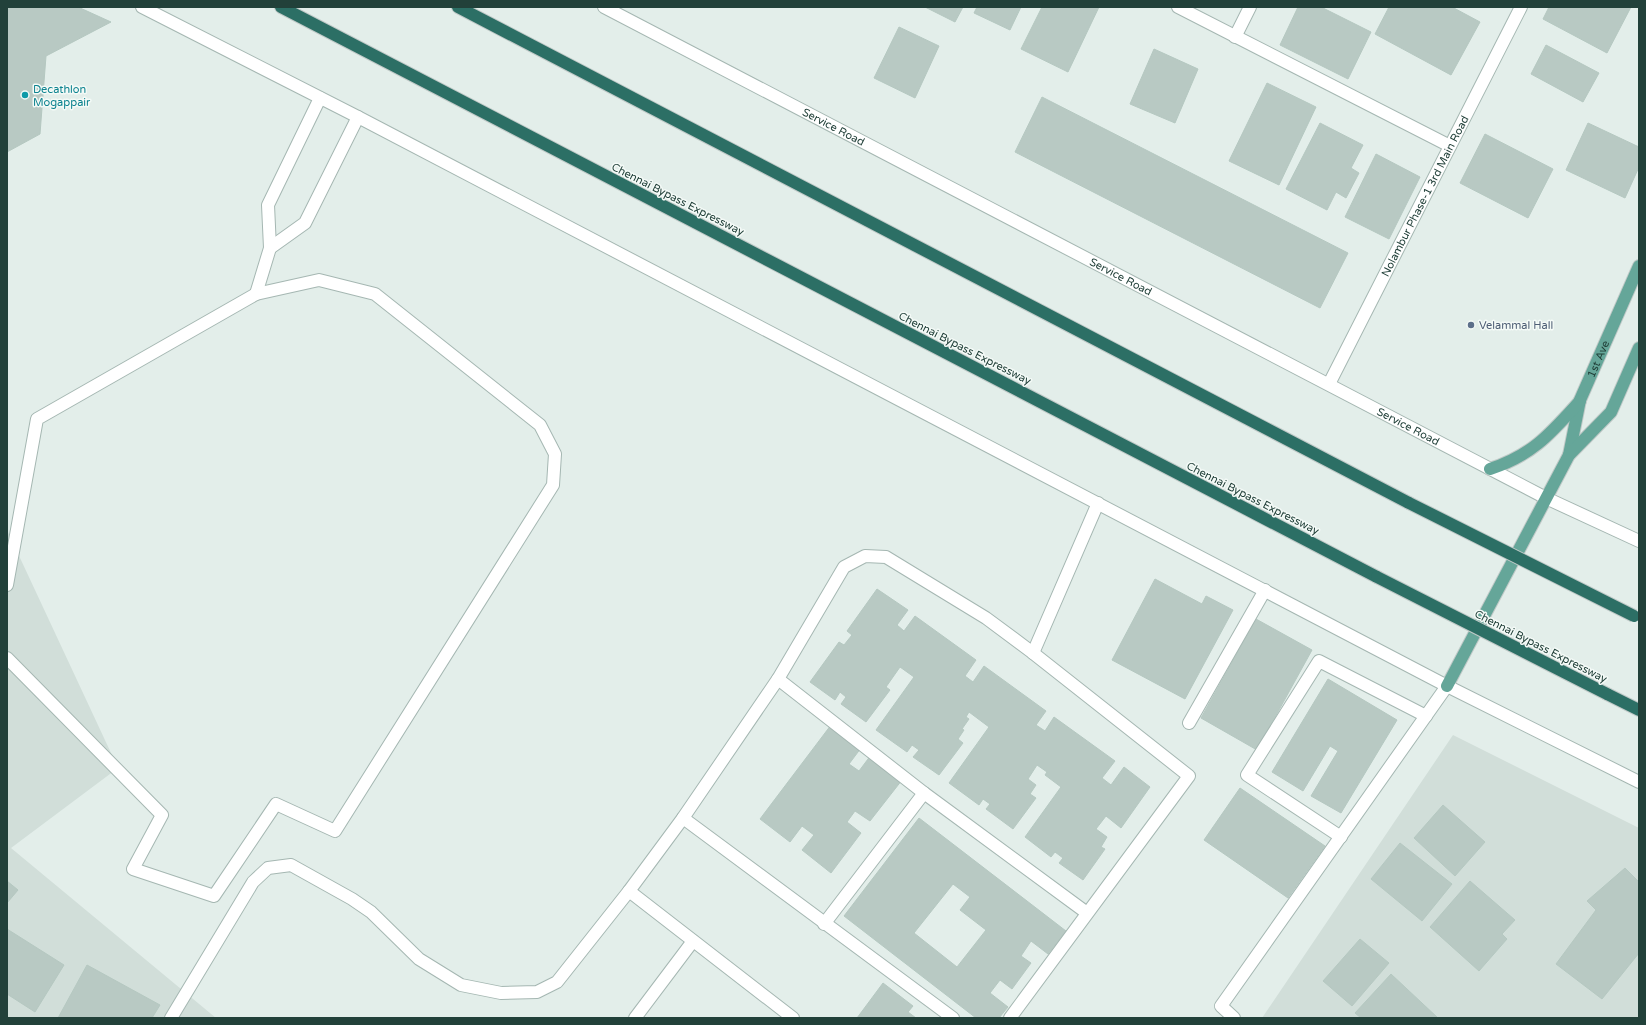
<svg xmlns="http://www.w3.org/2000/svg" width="1646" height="1025" viewBox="0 0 1646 1025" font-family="'Varela Round',sans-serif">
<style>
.built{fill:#d1ded9}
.building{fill:#b8c9c3;stroke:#b5c8c1;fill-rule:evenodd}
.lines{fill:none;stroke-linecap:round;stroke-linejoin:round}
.minor-casing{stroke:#a5b7b2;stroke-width:14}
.major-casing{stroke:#c1cac8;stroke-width:14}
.highway-casing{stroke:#c1cac8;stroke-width:14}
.minor{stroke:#fff;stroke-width:12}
.major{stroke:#65a699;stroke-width:12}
.highway{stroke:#2c6f65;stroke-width:12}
.highway-bridge-casing{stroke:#c1cac8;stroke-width:14;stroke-linecap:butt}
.highway-bridge{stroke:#2c6f65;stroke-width:12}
.culture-dot{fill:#0f9aa8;stroke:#f4faf7;stroke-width:1.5}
.service-dot{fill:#5c6f8a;stroke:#f4faf7;stroke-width:1.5}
.labels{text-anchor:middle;stroke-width:3;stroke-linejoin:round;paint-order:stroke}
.culture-label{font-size:11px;fill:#0d838f;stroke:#f4faf7;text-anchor:start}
.street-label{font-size:11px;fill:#22413a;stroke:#f4faf7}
.service-label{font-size:11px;fill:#4e5e75;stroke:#f4faf7;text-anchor:start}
</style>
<rect width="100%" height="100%" fill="#e3eeea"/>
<path class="built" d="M7,530l111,238 -107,80 205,170h-209z
M1453,735l186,93v190h-377z"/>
<path class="building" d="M7,7h71l33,15 -65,34 -6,78 -33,18z
M925,7h38l-8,15z
M977,7h44l-11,23 -36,-17z
M1042,7h57l-31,65 -47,-23z
M1298,7h23l50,25 -23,47 -68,-34z
M1389,7h63l28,15 -29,53 -76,-41z
M1549,7h82l-24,46 -64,-34z
M899,27l40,19 -24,52 -41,-20z
M1546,45l53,28 -16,29 -52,-28z
M1154,49l44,20 -23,54 -45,-19z
M1267,83l49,24 -37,78 -50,-24z
M1042,97l306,156 -28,55 -305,-156z
M1320,123l43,22 -12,23 8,5 -13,25 -10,-6 -9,18 -41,-21z
M1588,123l51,24v20l-14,31 -59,-28z
M1485,134l68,35 -25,49 -68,-35z
M1376,154l44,23 -31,62 -44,-22z
M1155,579l47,25 4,-8 27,14 -48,89 -73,-39z
M877,589l31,21 -11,15 7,6 11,-15 61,44 -11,16 8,6 11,-16 62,45 -10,14 9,6 9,-14 61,44 -13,17 9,7 13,-18 26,20 -29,41 -15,-12 -10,13 11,8 -6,10 4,2 -22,31 -24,-17 4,-5 -8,-6 -4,5 -26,-20 36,-50 -16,-12 2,-3 -10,-7 -9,14 8,6 -6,9 6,4 -23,31 -27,-20 4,-5 -7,-5 -4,6 -30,-22 40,-56 -20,-15 -3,5 3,2 -7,10 2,1 -6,9 5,4 -24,32 -26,-18 6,-7 -7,-5 -5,7 -31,-22 38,-53 -14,-10 -14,20 4,3 -24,32 -25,-18 5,-7 -6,-5 -5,8 -25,-18 29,-40 5,3 8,-10 -5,-4z
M1256,619l56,31 -55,100 -56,-32z
M1328,679l69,41 -56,93 -30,-17 27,-45 -8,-5 -27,45 -31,-19z
M831,725l30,23 -12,16 10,7 12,-16 31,25 -32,41 -15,-10 -8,11 14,11 -30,40 -29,-23 12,-15 -12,-9 -12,16 -30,-23z
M1240,788l85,58 -37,52 -84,-58z
M1443,805l42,37 -30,34 -41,-38z
M919,818l147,113 -18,23 -17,-13 -10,15 10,7 -19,26 -12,-9 -10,13 18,14 -9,11h-23l-132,-102zM953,884l17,13 -10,13 26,20 -29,37 -43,-34z
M1400,843l52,41 -30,37 -51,-42z
M1625,868l14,14v71l-37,46 -46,-35 40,-54 -9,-9z
M7,881l11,9 -11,13z
M1470,881l45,39 -13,14 5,5 -28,32 -49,-44z
M7,929l57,36 -29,47 -28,-18z
M1360,939l29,24 -37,43 -29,-25z
M87,965l73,40 -8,13h-94z
M1391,974l47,44h-77l-6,-5z
M883,983l30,23 -5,6 8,6h-59z"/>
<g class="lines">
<g class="minor-casing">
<g id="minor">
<path d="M142,7l216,110 1089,569 192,96"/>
<path id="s1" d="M604,7l942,491 93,43"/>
<path d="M1178,7l272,139"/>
<path d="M1235,37l15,-30"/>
<path d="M270,248l35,-25 53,-106"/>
<path d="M256,294l14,-46 -2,-43 52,-107"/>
<path id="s2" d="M1329,384l192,-377"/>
<path d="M7,585l30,-166 219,-125 63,-14 56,14 165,131 15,29 -2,31 -218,346 -59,-27 -62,92 -81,-27 29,-54 -155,-157"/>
<path d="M1033,653l65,-150"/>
<path d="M778,679l146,114 163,120"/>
<path d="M1189,723l76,-133"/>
<path d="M683,818l270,200"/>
<path d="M1341,837l-94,-62 72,-114 107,55"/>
<path d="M824,924l100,-131"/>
<path d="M171,1018l82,-136 15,-14 23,-3 61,34 19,13 48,47 42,26 40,8 36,-1 20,-10 72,-91"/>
<path d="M635,1018l58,-77"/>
<path d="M793,1018l-164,-127 54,-73 95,-139 66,-112 21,-11 21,1 100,61 47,35 156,123 -179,242"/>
<path d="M1234,1018l-13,-12 226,-320"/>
</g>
</g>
<g class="major-casing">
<g id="major">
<path id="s3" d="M1569,455l11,-55 59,-134"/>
<path d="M1490,469c43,-14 61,-36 90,-68"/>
<path d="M1447,686l122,-231 42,-43 28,-64"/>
</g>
</g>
<g class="highway-casing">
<path id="highway" d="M281,7l1096,570
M458,7l951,496
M1607,694l32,16"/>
</g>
<use href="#minor" class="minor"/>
<use href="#major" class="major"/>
<use href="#highway" class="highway"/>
<g class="highway-bridge-casing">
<path id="highway-bridge" d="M1409,503l225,113
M1377,577l230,117"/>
</g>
<use href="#highway-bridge" class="highway-bridge"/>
</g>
<circle class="culture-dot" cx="25" cy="95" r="4"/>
<circle class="service-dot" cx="1471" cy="325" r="4"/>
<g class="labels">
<g class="culture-label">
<text x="33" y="93">Decathlon<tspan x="33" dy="13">Mogappair</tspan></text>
</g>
<g class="street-label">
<text dy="4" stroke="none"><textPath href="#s1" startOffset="259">Service Road</textPath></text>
<text dy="4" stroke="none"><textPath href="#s2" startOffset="211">Nolambur Phase-1 3rd Main Road</textPath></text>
<text transform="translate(678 199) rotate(27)" y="4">Chennai Bypass Expressway</text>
<text dy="4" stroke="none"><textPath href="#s1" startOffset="583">Service Road</textPath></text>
<text transform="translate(965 348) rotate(27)" y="4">Chennai Bypass Expressway</text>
<text dy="4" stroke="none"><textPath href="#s3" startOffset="101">1st Ave</textPath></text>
<text dy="4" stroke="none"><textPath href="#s1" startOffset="907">Service Road</textPath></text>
<text transform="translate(1253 498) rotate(27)" y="4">Chennai Bypass Expressway</text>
<text transform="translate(1541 646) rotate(27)" y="4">Chennai Bypass Expressway</text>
</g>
<g class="service-label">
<text x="1479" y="329">Velammal Hall</text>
</g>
</g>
<rect width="1646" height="1025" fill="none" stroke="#22413a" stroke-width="16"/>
</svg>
